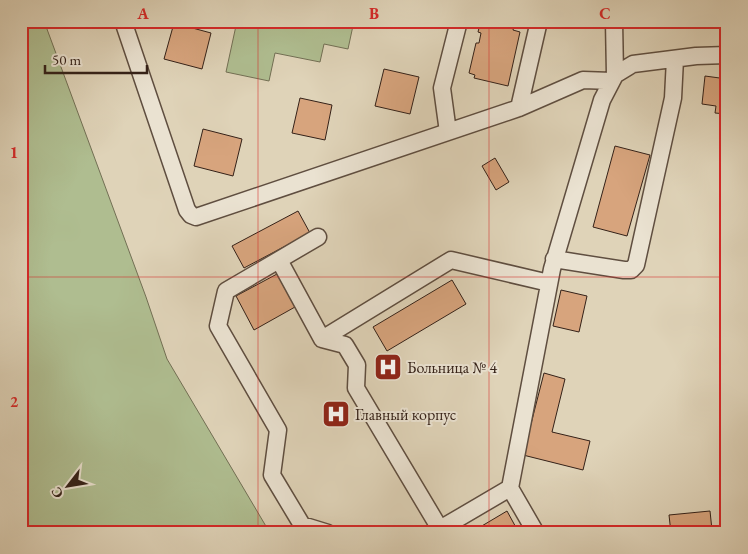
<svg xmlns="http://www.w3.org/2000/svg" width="748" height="554" viewBox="0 0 748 554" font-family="'EB Garamond',serif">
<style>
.green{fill:#afbd90;stroke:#726f54}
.building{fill:#d7a47d;stroke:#342118}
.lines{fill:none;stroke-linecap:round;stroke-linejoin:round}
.minor-casing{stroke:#5f4e40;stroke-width:19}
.minor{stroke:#eae2d1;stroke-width:16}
.grid{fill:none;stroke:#d62828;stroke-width:1;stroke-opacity:0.55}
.labels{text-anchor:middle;stroke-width:4;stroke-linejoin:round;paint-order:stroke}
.poi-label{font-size:16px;fill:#342118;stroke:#eae2d1;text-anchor:start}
.neatline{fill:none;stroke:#d62828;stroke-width:2}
.grid-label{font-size:16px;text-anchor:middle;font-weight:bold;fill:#d62828}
</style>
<rect width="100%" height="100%" fill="#dfd3b8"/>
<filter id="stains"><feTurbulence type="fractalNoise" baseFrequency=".004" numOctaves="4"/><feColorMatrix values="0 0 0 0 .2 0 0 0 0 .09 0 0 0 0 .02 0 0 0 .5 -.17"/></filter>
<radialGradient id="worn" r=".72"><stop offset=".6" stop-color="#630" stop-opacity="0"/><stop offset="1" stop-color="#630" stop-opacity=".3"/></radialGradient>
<path class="green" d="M21,21h23l102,276 21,62 103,174h-249z
M237,21h117l-6,28 -24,-5 -4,18 -45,-9 -6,28 -43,-9z"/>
<path class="building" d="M484,21h31l-2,9 7,2 -12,54 -34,-8 1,-3 -6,-2 7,-30h3l2,-10 -3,-1 2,-8 3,1z
M174,23l37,10 -9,36 -38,-10z
M384,69l35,8 -9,37 -35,-8z
M705,76l22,3v35l-12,-1 1,-7 -14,-2z
M300,98l32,7 -7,35 -33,-7z
M203,129l39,10 -9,37 -39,-10z
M615,146l35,9 -23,81 -34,-9z
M495,158l14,24 -13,8 -14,-24z
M298,211l12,22 -66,35 -12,-22z
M277,274l18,33 -41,23 -18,-34z
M452,280l14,24 -79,47 -14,-24z
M561,290l26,6 -8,36 -26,-6z
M544,373l21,6 -13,53 38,9 -7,29 -60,-15z
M507,511l12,22h-49z
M710,511l2,19 -41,3 -2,-18z"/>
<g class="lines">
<g class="minor-casing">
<path id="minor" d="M123,21l64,189 4,5 5,2 323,-109 64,-28 29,1
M614,21l1,54
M519,108l20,-87
M448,132l-6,-44 17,-67
M318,237l-92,54 -8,35 60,104 -6,45 30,50 26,8
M554,259l70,11h7l5,-5 37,-167 2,-39
M279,260l43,79 23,6 12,20 -1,23 84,141 70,-41
M322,339l129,-79 98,23
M536,533l-26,-45 42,-219 50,-169 13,-25 18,-11 63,-8 31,-1"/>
</g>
<use href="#minor" class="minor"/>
</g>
<path class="grid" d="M258,21v512M489,21v512M21,277h706"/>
<defs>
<g id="hospital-square" transform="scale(1.4375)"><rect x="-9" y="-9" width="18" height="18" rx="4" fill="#8f2418" stroke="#eae2d1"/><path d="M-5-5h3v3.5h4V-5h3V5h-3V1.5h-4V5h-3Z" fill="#fff"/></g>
</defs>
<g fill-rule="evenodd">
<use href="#hospital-square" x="388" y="367"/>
<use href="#hospital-square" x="336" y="414"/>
</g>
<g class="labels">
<g class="poi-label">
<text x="407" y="373">Больница № 4</text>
<text x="355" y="420">Главный корпус</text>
</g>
</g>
<rect width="748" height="554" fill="none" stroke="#dfd3b8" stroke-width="55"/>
<g transform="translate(68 486) rotate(239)" stroke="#eae2d1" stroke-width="4" paint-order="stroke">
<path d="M0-4L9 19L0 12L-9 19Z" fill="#342118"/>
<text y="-8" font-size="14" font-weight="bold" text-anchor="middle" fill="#342118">С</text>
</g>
<path d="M45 65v8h102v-8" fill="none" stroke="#342118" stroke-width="2.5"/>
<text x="52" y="65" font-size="15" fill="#342118" stroke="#eae2d1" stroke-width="4" paint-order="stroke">50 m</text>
<rect x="28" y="28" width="692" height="498" class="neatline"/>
<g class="grid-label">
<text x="143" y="19">A</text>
<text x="374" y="19">B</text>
<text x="605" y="19">C</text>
<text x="14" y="158">1</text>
<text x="14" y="407">2</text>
</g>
<rect width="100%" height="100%" filter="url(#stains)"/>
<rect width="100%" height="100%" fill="url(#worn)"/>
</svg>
